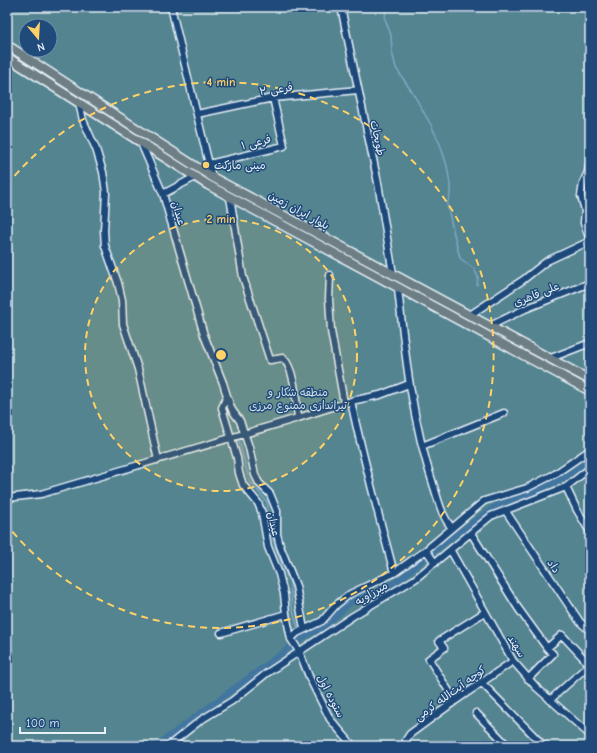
<svg xmlns="http://www.w3.org/2000/svg" width="597" height="753" viewBox="0 0 597 753" font-family="'Comic Neue','Playpen Sans Arabic',sans-serif">
<style>
.green{fill:#528490;stroke:#9dbac4;fill-rule:evenodd}
.lines{fill:none;stroke-linecap:round;stroke-linejoin:round}
.stream{stroke:#84a6c3;stroke-width:1.5}
.canal{stroke:#42749f;stroke-width:6}
.minor-casing{stroke:#e8f1f8;stroke-width:9}
.major-casing{stroke:#e8f1f8;stroke-width:11}
.minor{stroke:#1f4a7a;stroke-width:6}
.major{stroke:#6d7e84;stroke-width:8}
.ring{fill:none;stroke:#ffd166;stroke-width:2;stroke-dasharray:7 5}
.poi-dot{fill:#ffd166;stroke:#1f4a7a;stroke-width:1.5}
.labels{text-anchor:middle;stroke-width:3;stroke-linejoin:round;paint-order:stroke}
.street-label{font-size:11px;fill:#e8f1f8;stroke:#1f4a7a}
.poi-label{font-size:11px;fill:#e8f1f8;stroke:#1f4a7a;text-anchor:start}
.park-label{font-size:11px;fill:#d2e1e8;stroke:#1f4a7a}
.centre{fill:#ffd166;stroke:#1f4a7a;stroke-width:2}
.ring-label{font-size:12px;text-anchor:middle;font-weight:bold;fill:#ffd166;stroke:#1f4a7a;stroke-width:3;stroke-linejoin:round;paint-order:stroke}
</style>
<rect width="100%" height="100%" fill="#2d5282"/>
<filter id="ink" filterUnits="userSpaceOnUse"><feTurbulence type="fractalNoise" baseFrequency=".025" numOctaves="2"/><feDisplacementMap in="SourceGraphic" scale="8" xChannelSelector="R" yChannelSelector="G"/><feConvolveMatrix kernelMatrix="1 2 1 2 8 2 1 2 1" color-interpolation-filters="sRGB"/></filter>
<g filter="url(#ink)">
<path class="green" d="M7,7h583v739h-583zM26,26h24v24h-24z"/>
<g class="lines">
<path class="stream" d="M386,7l-1,12 6,16 1,17 4,16 18,27 17,30 9,19 7,22 3,18v11l-3,9 5,22 8,32 14,11 4,8 -1,8
M239,440l10,40 18,22 6,37 5,16 12,28 2,24 6,22
M300,633l3,5"/>
<path class="canal" d="M156,746l151,-111 17,-8 28,-26 28,-11 20,-11 27,-23 45,-33 26,-18 35,-12 35,-18 22,-16"/>
<g class="minor-casing">
<path id="minor" d="M171,7l41,170
M341,7l37,176 15,91
M79,103l4,17 13,29 7,23 3,20 -2,39 1,15 13,37 4,17 1,24 15,45 20,91
M197,114l76,-16 85,-8
M141,143l22,51 32,-17
M590,158l-2,14 -5,11 -2,13 4,14 -1,13 6,17
M209,164l75,-18 -11,-48
M163,194l41,141 19,48 4,13 5,14 8,11 9,26 6,28 4,8 11,11 7,17v23l3,12 16,40 8,43
M230,197l13,80 27,83 13,-2c12,11 13,43 15,60
M330,275l-1,24 2,32 13,72
M398,288c7,67 14,134 36,199 5,15 8,30 18,41
M470,315l53,-35 24,-19 43,-20
M490,326l35,-17 65,-26
M551,358l39,-15
M227,396l-5,12 15,50 2,15 4,12 15,18 4,10 6,34 11,27 5,20 2,20 5,25 8,12 11,28 20,40 23,27
M351,401c12,58 28,115 43,172
M422,446l82,-33
M566,487l11,23 13,22
M7,498l34,-4 257,-76 53,-17 29,-6 29,-11
M505,510l75,112 10,9
M471,533l47,75 29,40 15,-13 28,30
M426,550l9,13
M451,551l62,110 23,26 54,48
M221,633l65,-19
M291,639l6,-6 25,-12 14,-16 14,-11 44,-21 32,-23 58,-49 43,-13 28,-14 35,-24
M528,679l25,-25 -6,-6
M482,683l62,63
M550,700l40,-36
M455,701l-26,-42 15,-11 -5,-7 46,-29
M476,713l32,33
M474,744l2,2
M168,746l33,-26 31,-19 35,-28 86,-57 62,-37 76,-63 75,-29 24,-19
M407,746l-1,-6 4,-6 45,-33 58,-40"/>
</g>
<g class="major-casing">
<path id="major" d="M7,45l205,132 378,203
M7,57l201,128 382,206"/>
</g>
<use href="#minor" class="minor"/>
<use href="#major" class="major"/>
</g>
</g>
<circle cx="221" cy="355" r="136" fill="#ffd166" fill-opacity=".12"/>
<g class="ring">
<circle cx="221" cy="355" r="136"/>
<path d="M7 185A273 273 0 1 1 7 525"/>
</g>
<circle class="poi-dot" cx="206" cy="165" r="4"/>
<g class="labels">
<g class="street-label">
<text transform="translate(276 89) rotate(-8)" y="4">فرعی ۲</text>
<text transform="translate(378 138) rotate(78)" y="4">طویجات</text>
<text transform="translate(256 142) rotate(-14)" y="4">فرعی ۱</text>
<text transform="translate(299 210) rotate(29)" y="4">بلوار ایران زمین</text>
<text transform="translate(179 213) rotate(73)" y="4">عیدان</text>
<text transform="translate(536 294) rotate(-22)" y="4">علی قاهری</text>
<text transform="translate(274 524) rotate(78)" y="4">عیدان</text>
<text transform="translate(554 566) rotate(56)" y="4">داد</text>
<text transform="translate(371 593) rotate(-31)" y="4">میرزاویه</text>
<text transform="translate(517 646) rotate(58)" y="4">سهند</text>
<text transform="translate(450 693) rotate(-36)" y="4">کوچه آیت‌الله کرمی</text>
<text transform="translate(331 696) rotate(62)" y="4">ستوده اول</text>
</g>
<g class="poi-label">
<text x="214" y="169">مینی مارکت</text>
</g>
<g class="park-label">
<text x="298" y="396">منطقه شکار و<tspan x="298" dy="13">تیراندازی ممنوع مرزی</tspan></text>
</g>
</g>
<circle cx="221" cy="355" r="6" class="centre"/>
<g class="ring-label">
<text x="221" y="86">4 min</text>
<text x="221" y="223">2 min</text>
</g>
<rect width="597" height="753" fill="none" stroke="#1f4a7a" stroke-width="24"/>
<rect x="12" y="12" width="573" height="729" fill="none" stroke="#e8f1f8" stroke-width="1.5" filter="url(#ink)"/>
<g transform="translate(38 38) rotate(162)"><circle r="19" fill="#1f4a7a" stroke="#6f8dac"/>
<path d="M0-3L7 15L0 10L-7 15Z" fill="#ffd166"/>
<text y="-6" font-size="11" font-weight="bold" text-anchor="middle" fill="#e8f1f8">N</text>
</g>
<path d="M20 727v6h85v-6" fill="none" stroke="#e8f1f8" stroke-width="2"/>
<text x="26" y="727" font-size="12" fill="#e8f1f8" stroke="#1f4a7a" stroke-width="3" paint-order="stroke">100 m</text>
</svg>
